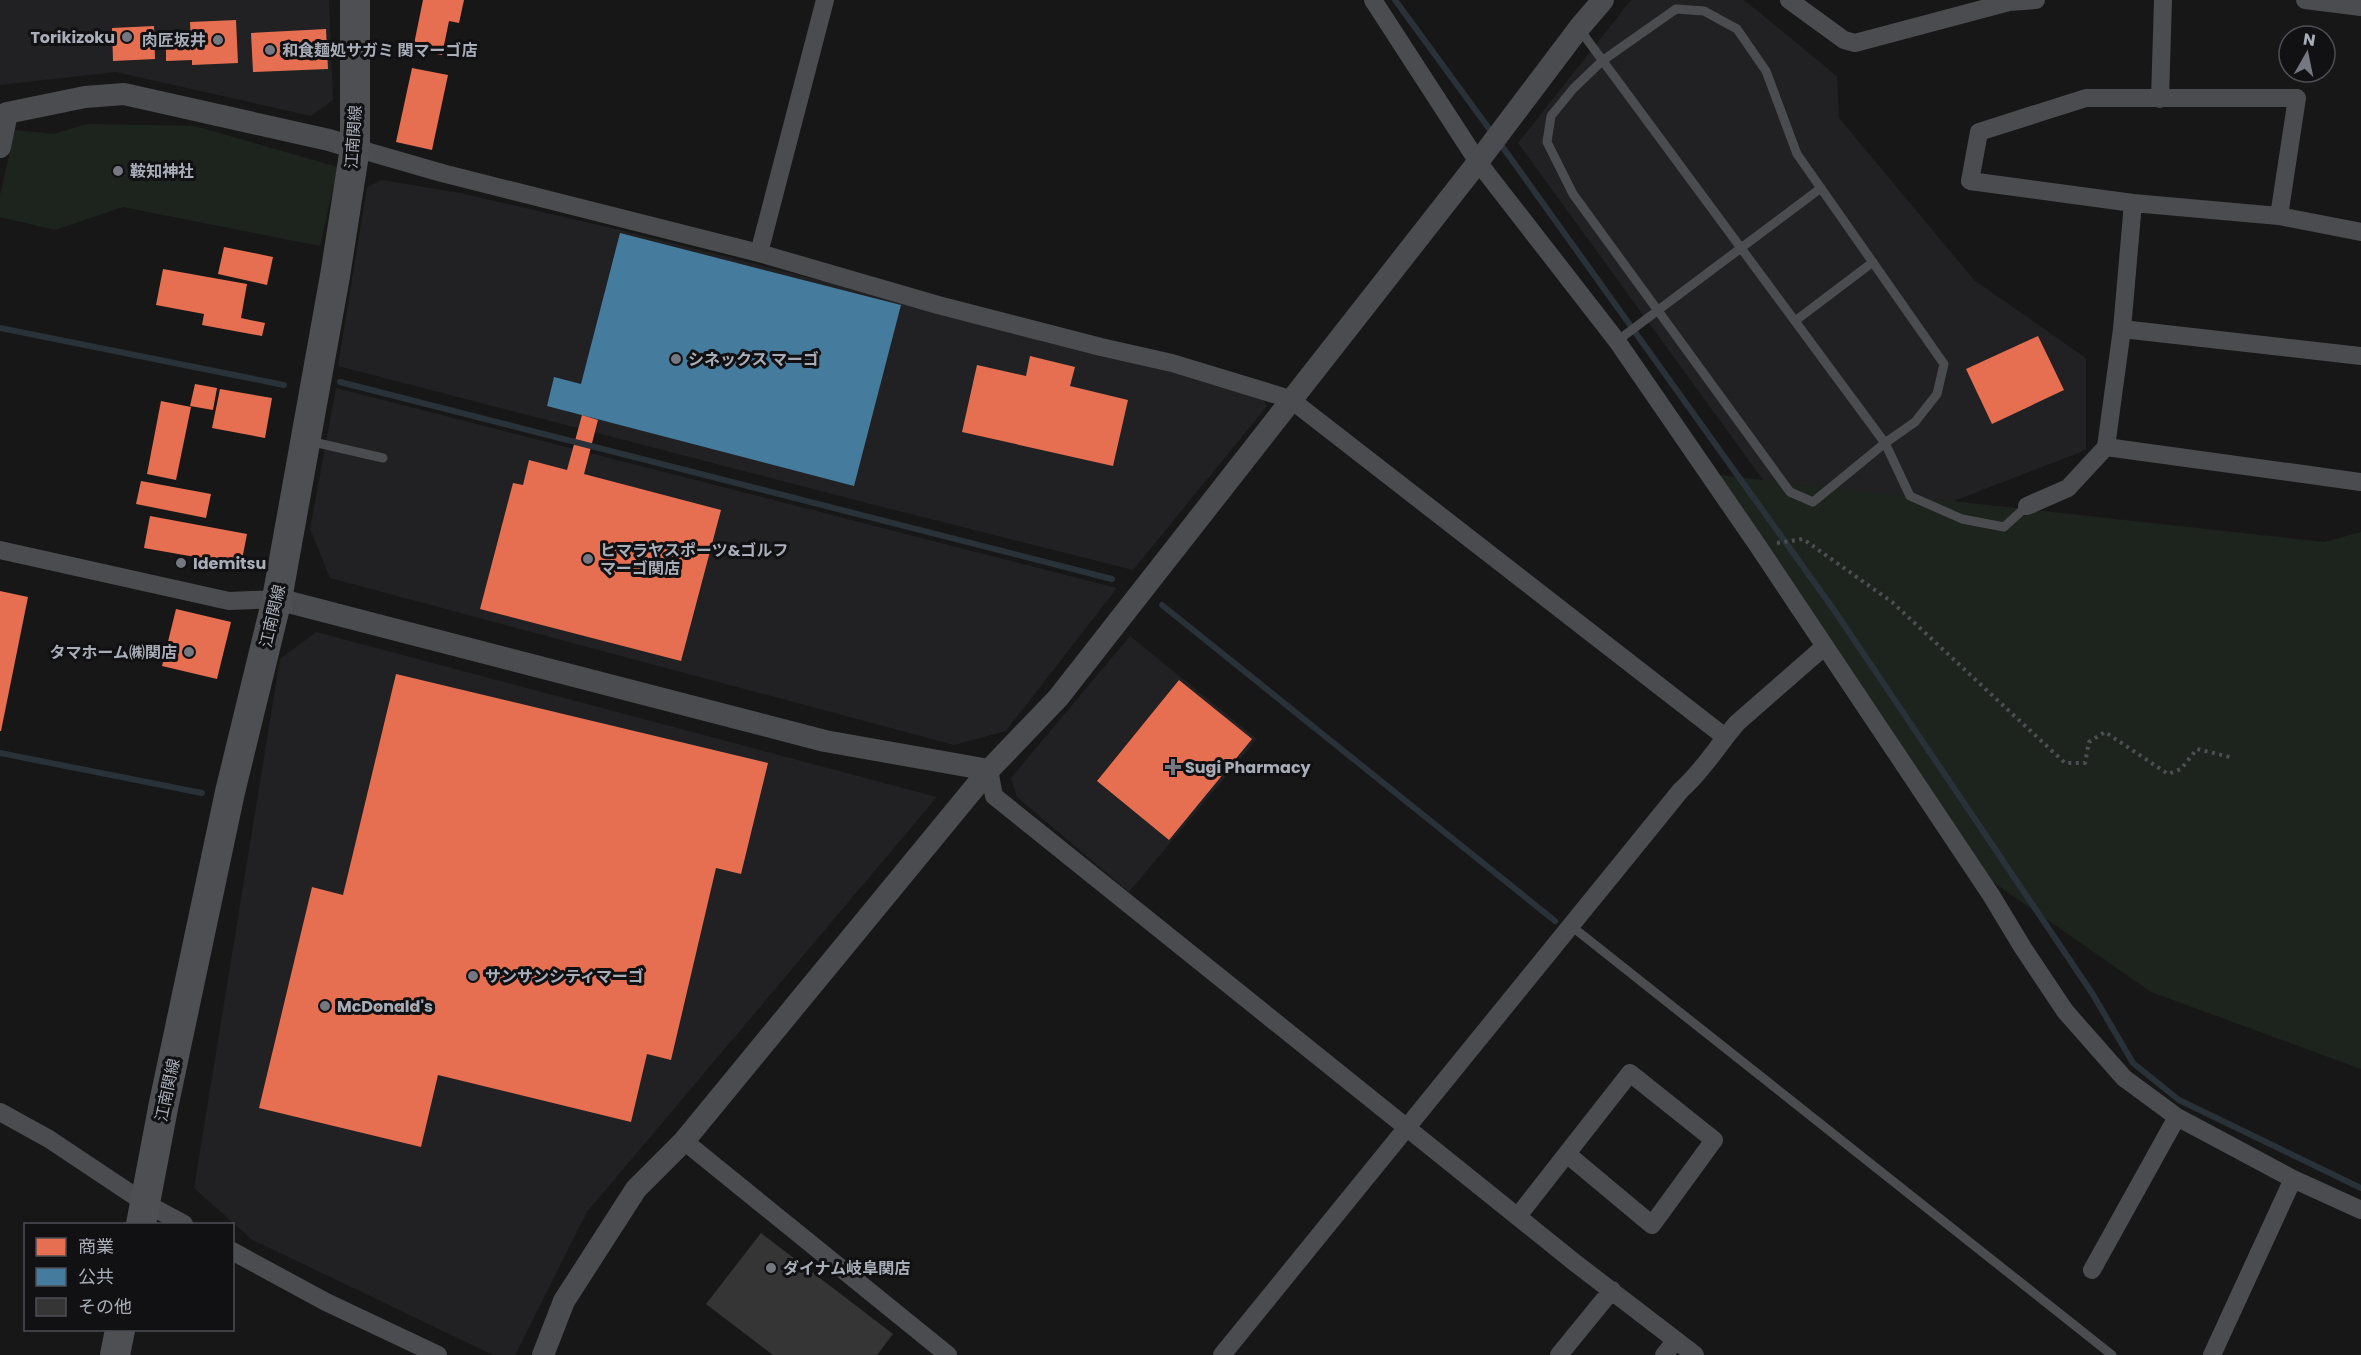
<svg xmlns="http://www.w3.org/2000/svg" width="2361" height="1355" viewBox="0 0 2361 1355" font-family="Poppins,'Noto Sans JP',sans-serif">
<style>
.built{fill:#212123}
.green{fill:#1d241e}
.shops{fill:#e76f51}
.public{fill:#457b9d}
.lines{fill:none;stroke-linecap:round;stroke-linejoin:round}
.stream{stroke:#2a3239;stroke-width:6}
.building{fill:#353536}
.path{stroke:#4d4e52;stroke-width:4;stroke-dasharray:3 4.5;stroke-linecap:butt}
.service{stroke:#4b4c50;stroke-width:9}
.minor{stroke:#4b4c50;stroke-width:18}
.tertiary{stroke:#4b4c50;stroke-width:22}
.primary{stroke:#4d4f52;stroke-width:30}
.poi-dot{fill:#757880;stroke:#111113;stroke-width:2}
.labels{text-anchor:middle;stroke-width:6;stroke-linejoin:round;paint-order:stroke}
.poi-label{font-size:16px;font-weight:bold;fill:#a8adb8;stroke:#111113;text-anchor:start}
.street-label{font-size:16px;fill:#a8adb8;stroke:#111113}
</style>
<rect width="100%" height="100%" fill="#171717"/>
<path class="built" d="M0,0h329l4,100 -22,16 -195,-44 -116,13z
M1631,0h113l93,76 2,42 135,162 112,78v92l-269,104 -299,-411z
M382,180l78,13 160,37 532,134 106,29 9,13 -134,164 -266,-67 -529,-137 29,-179z
M336,388l781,200 -111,143 -52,14 -624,-167 -20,-49z
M316,632l621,165 -350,415 -72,143h-22l-242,-116 -57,-51 86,-529z
M1130,636l127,103 -128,153 -112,-95 -6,-19z"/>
<path class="green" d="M87,124l108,2 143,41 -18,79 -197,-39 -68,23 -55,-13v-22l15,-65 38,4z
M1709,474l615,68 37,-10v537l-210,-77 -178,-124z"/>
<path class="shops" d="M423,0h41l-5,23 -10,-2 -7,34 -29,-6z
M236,20l2,43 -46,2v-5l-26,1v-18l25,-1 -1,-20z
M154,26l1,33 -42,2 -1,-33z
M326,29l2,40 -75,3 -2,-39z
M412,68l36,7 -16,75 -36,-8z
M224,247l49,10 -6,28 -49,-11z
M163,269l84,15 -6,34 24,5 -3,13 -60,-11 2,-11 -48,-9z
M2038,336l26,54 -72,34 -26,-55z
M1030,356l45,11 -5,19 58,14 -15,66 -151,-34 15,-67 49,11z
M195,384l22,4 -4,22 -23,-4z
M220,389l52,9 -7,40 -53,-10z
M161,401l30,6 -15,73 -29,-6z
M582,415l16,5 -14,54 137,36 -40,151 -201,-52 33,-126 10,2 6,-25 38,10z
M141,481l70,13 -5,24 -70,-14z
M150,516l97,18 -6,31 -97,-17z
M0,591l28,6 -27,134h-1z
M176,609l55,13 -14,57 -55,-13z
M396,674l372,89 -27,111 -25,-6 -45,192 -24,-6 -16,68 -193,-47 -17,72 -162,-39 53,-221 31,8z
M1179,680l73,59 -83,101 -72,-59z"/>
<path class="public" d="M620,233l281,72 -47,181 -307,-80 7,-29 27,7z"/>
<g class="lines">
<path class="stream" d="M1395,0l98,134
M1499,142l335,468 258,383 41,70 46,37 182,88
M0,328l284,57
M340,382l772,197
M1162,605l393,316
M0,753l202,40"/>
</g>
<path class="building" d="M761,1233l132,101 -16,21h-104l-67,-51z"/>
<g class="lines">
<path class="path" d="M1777,543l26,-4 89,63 173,161h20l4,-21 16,-10 63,42 13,-5 16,-20 33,8"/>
<path class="service" d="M1676,9l28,2 33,18 29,42 31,83 147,210 -7,30 -22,28 -30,21 -72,59 -23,-10 -217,-298 -26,-52 4,-26 22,-27 29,-28z
M1580,30l305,413 25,53 52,23 42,8 23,-21
M1795,321l78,-59
M1617,341l204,-153
M309,441l74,17
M1570,925l542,430"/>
<path class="minor" d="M1373,0l105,162 139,179 141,205 233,349 32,53 42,63 59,67 53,39 116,62 68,31
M1789,0l55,40 11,3 154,-41 27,-2
M2305,0l56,7
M2160,99l3,-99
M355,148l87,25 317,80 179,52 163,42 71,16 118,36 435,338
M2279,216l18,-118h-211l-107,34 -9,49 163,22 146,13 82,16
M759,253l66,-253
M2122,329l239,27
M2106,447l255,35
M2027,506l41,-18 38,-41 16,-118 11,-126
M0,550l229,51 48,-2
M989,770l5,26 580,466 121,93
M0,1112l49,27 96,64 39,21
M684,1141l264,214
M1518,1216l112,-143 84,67 -62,85 -85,-71
M232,1251l94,51 112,53
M2092,1270l85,-153
M1222,1355l459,-565c22,-19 37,-45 56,-67l88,-77
M1559,1355l53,-65
M1664,1355l12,-15
M2212,1355l81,-176"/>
<path class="tertiary" d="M0,147l7,-34 78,-16 39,-3 205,46 26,8
M277,599l548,142 164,29
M543,1355l21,-54 72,-112 48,-48 305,-371 69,-72 420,-536 101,-134 24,-28"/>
<path class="primary" d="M141,1224l23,-121 66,-311 47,-193 58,-323 20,-128v-148
M115,1355l5,-25"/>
</g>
<g class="poi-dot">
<circle cx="127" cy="37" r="6"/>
<circle cx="218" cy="40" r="6"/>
<circle cx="270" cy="50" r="6"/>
<circle cx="118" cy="171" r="6"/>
<circle cx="676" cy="359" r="6"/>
<circle cx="588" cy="559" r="6"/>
<circle cx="181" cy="563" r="6"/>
<circle cx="189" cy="652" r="6"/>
<path d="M1170 758h6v6h6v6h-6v6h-6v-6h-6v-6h6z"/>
<circle cx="473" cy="976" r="6"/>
<circle cx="325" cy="1006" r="6"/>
<circle cx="771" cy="1268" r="6"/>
</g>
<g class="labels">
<g class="poi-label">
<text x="115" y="43" text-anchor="end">Torikizoku</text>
<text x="206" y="46" text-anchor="end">肉匠坂井</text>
<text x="282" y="56">和食麺処サガミ 関マーゴ店</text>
<text x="130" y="177">鞍知神社</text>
<text x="688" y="365">シネックス マーゴ</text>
<text x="600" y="556">ヒマラヤスポーツ&amp;ゴルフ<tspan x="600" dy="18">マーゴ関店</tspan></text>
<text x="193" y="569">Idemitsu</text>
<text x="177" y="658" text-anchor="end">タマホーム㈱関店</text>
<text x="1185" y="773">Sugi Pharmacy</text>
<text x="485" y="982">サンサンシティマーゴ</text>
<text x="337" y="1012">McDonald's</text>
<text x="783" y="1274">ダイナム岐阜関店</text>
</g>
<g class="street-label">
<text transform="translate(353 137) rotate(-86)" y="6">江南関線</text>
<text transform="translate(272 616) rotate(-77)" y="6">江南関線</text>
<text transform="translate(167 1090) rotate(-78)" y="6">江南関線</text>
</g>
</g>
<rect x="24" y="1223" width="210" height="108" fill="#111113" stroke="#4d4f55" stroke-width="1.5"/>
<rect x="36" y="1238" width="30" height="18" fill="#e76f51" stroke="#4d4f55" stroke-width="1.5"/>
<text x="78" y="1253" font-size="18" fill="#a8adb8">商業</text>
<rect x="36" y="1268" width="30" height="18" fill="#457b9d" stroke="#4d4f55" stroke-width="1.5"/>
<text x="78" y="1283" font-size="18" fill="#a8adb8">公共</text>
<rect x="36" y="1298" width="30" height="18" fill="#353536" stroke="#4d4f55" stroke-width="1.5"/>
<text x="78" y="1313" font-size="18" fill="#a8adb8">その他</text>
<g transform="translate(2307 54) rotate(9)"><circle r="28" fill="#111113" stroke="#4d4f55" stroke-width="1.5"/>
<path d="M0-4.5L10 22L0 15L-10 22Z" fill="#757880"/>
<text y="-9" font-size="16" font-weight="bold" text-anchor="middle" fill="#a8adb8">N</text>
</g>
</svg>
